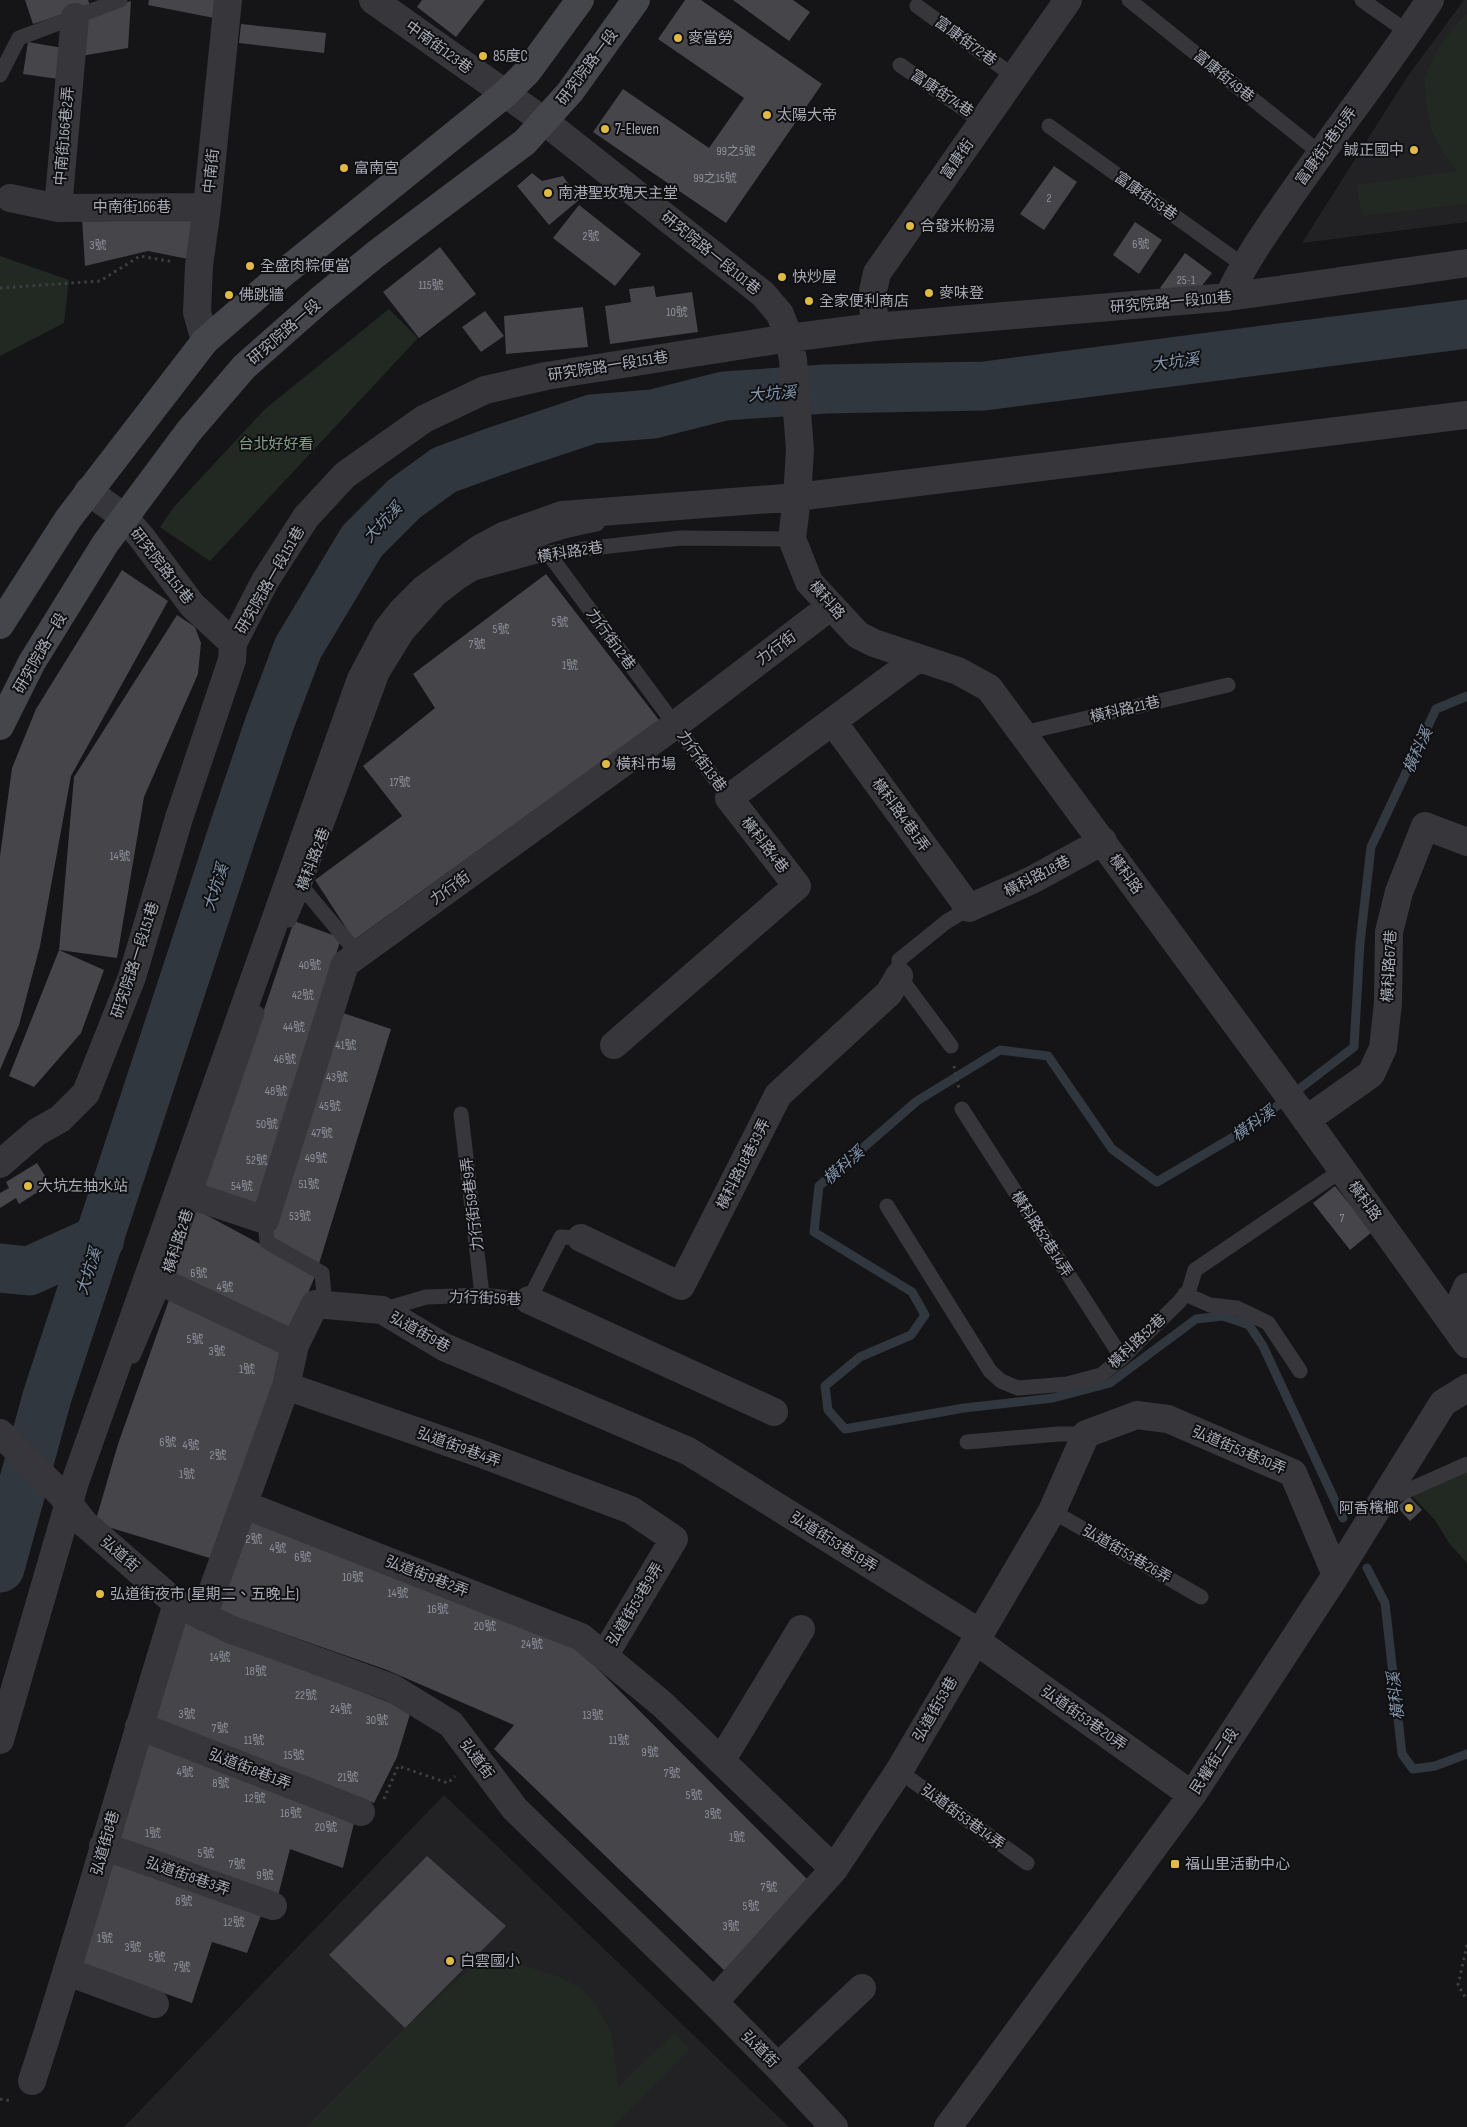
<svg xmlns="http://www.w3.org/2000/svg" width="1467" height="2127" viewBox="0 0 1467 2127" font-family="'Sofia Sans Condensed','Noto Sans TC',sans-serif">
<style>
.built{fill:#222124}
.green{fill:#222923}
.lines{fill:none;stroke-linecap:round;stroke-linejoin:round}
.stream{stroke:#30373e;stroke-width:9}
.river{stroke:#30373e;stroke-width:49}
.building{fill:#45454a}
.path{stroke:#3d3e42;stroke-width:3;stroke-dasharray:2.5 4;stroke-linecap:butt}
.lane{stroke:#37373b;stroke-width:15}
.street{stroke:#37373b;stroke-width:28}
.secondary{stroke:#45464b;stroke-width:28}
.poi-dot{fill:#e0ba44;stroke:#101012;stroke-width:2}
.labels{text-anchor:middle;stroke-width:4;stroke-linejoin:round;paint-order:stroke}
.number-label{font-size:12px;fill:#8f929b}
.poi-label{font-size:15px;fill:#a8abb6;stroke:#101012;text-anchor:start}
.street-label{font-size:15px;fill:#a8abb6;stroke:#101012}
.park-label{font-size:15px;fill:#819f86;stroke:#101012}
.water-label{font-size:16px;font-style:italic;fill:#8396ad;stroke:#101012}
</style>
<rect width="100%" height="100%" fill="#151517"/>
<path class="built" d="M1464,0h3v222l-165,21 105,-166z
M444,1795l345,332h-665z"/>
<path class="green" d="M1467,14v190l-106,12 -4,-31 100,-14 -15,-19 -11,-23 -5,-28 -2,-23 16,-33 16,-20z
M0,256l69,24 -5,43 -64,33z
M389,309l29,29 -208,223 -50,-34 14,-20 91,-98z
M1467,1469v94l-18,-20 -14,-23 -24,-25z
M512,1962l46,14 24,13 13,14 17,30 6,54 56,-54 16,16 -77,78h-307l99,-99 64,-59z"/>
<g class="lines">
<path class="stream" d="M1343,1518l-80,-172 -14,-21 -26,-9 -27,3 -86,64 -57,15 -89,10 -119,21 -17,-19 -3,-24 35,-29 51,-22 14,-20 -13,-23 -98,-60 5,-46 98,-85 83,-51 48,6 64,93 45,33 90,-53 107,-82 6,-104 11,-96 65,-138 31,-13
M1367,1568l18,35 17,151 11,15 22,-3 32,-12"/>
<path class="river" d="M0,1268l29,3 71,-32
M0,1568l47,-171 189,-575 34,-100 28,-74 64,-107 42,-42 40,-29 52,-19 96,-32 61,-5 71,-18 101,-7 159,-3 483,-62"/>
</g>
<path class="building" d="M25,0h63l2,5 -57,19z
M149,0h67l-2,18 -66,-13z
M422,0h63l-29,37 -39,-30z
M685,0h16l121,84 -96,139 -133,-91 30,-43 86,59 35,-50 -86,-59z
M733,0h60l17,12 -21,29z
M131,1l-3,47 -47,8 6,-41z
M241,24l85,9 -2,20 -85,-10z
M28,42l41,7 -4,31 -42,-6z
M1054,166l23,16 -33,48 -24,-16z
M532,173l10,8 21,-5 16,24 -30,25 -32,-39z
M579,205l62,49 -26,32 -62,-48z
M194,208l-6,51 -40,-8 -63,15 -3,-48z
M1135,222l27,18 -23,34 -26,-19z
M440,247l36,47 -57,44 -36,-46z
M1185,253l27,20 -15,19 -25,5 -12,-9z
M654,286l2,11 36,-5 6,40 -88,12 -5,-38 26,-4 -2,-13z
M583,307l5,40 -82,7 -2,-38z
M485,311l19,25 -23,16 -19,-25z
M122,570l46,31 -97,175 -31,170 -21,79 -19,45v-214l12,-88 24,-59z
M546,574l113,146 -305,220 -39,-60 87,-64 -39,-50 72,-58 -22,-34z
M177,615l18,12 6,16 -3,31 -54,123 -27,161 -58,-8 45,20 -23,63 -47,54 -25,-11 50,-126 15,-173z
M294,921l47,17 -80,270 -58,-17z
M337,1011l54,18 -72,235 -51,-25z
M37,1163l13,21 -31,20 -3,-6 -16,10v-15l9,-5 -3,-6z
M1335,1186l37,46 -22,18 -37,-47z
M197,1210l119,64 -25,59 -117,-57z
M169,1300l112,49 -9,47 -56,164 -121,-37 23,-79z
M1409,1496l13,14 -12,11 -13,-14z
M248,1514l320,125 242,243 -84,90 -232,-223 20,-24 -127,-55 -171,-60z
M180,1621l231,90 -14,46 -23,46 -221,-84z
M145,1742l210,77 -12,49 -53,-19 -12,47 -164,-56z
M427,1856l79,70 -101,102 -76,-73z
M110,1862l152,51 -15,40 -35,-11 -20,61 -114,-40z"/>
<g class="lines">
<path class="path" d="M0,288l100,-7 40,-25 34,6
M954,1066l5,23
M384,1799l14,-33 50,17 7,-7
M1467,1945l-9,40 9,15
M0,2099l12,2"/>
<path class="lane" d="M1129,0l191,153
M1362,0l47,33
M917,6l98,71
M900,65l83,57
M0,75l19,-37 101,-38
M1049,126l194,139
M548,553l181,245
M488,565c37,-23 66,-33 109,-41
M1023,733l205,-48
M303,888l55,66
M289,920l17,-40 76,-206 24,-39 33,-37 22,-17 13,-8 74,-20 133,-15 111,1
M951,1046l-52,-70v-16l47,-38 23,-14
M962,1109l160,249
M461,1114l21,181
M887,1206l103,165 11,10 17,7 49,-4 34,-9 21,-17 56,-55 11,-13 6,-20 147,-100
M265,1220l2,22 55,31 3,32
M1185,1294l25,11 27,3 31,15 32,48
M382,1310l44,-13 56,-2 47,5 32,-63 20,1
M133,1356l31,-73 93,-270
M967,1442l92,-8h27
M1386,1500l81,-36
M1052,1511l149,86
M899,1771l128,92"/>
<path class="street" d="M373,0l171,121 219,173 17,20 9,24 4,22 7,90 -3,47 -5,42 17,43 49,53 16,8 84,28 31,17 311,423 167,233
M10,198l48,10 17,-191
M58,208l149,-1
M1228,297c17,-36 37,-64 59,-96 47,-68 98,-132 143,-201
M874,327l-1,-36 4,-18 191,-273
M205,341l-8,-29 2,-46 8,-59 21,-207
M88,491l36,26 18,21 50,67 41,38
M833,722l136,186 63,-28 71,-39
M614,1045l183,-159 -68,-88 189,-140
M1306,1120l65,-46 12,-26 5,-45 1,-71 10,-40 26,-66 42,16
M0,1164l37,-32 23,-13 26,-26 46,-116 47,-159 53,-158 1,-17 32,-62 41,-64 39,-42 79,-56 61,-29 61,-14 243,-38 85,-11 354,-30 239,-34
M193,1196l72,24 80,-256 330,-239 156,-119
M581,1238l100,48 97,-191 111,-102 10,-17
M164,1283l131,62
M529,1300l245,112
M1452,1323l15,-36
M286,1386l193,67 152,57 43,29 -70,117 58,48 172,165
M0,1433l60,60 25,31 92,80 55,26 160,58 59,36 64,85 199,193 64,65 56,60
M245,1505l336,132 23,19
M203,1617l83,-231 9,-41 20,-41 67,6 62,37 244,104 292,182
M975,1640l217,155
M139,1726l222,86
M0,1740l75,-258 286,-803 26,-49 15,-19 23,-23 54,-39 24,-13 59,-21 235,-18 670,-82
M721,1761l80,-132
M103,1846l170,60
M68,1972l87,32
M714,2002l120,-133 65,-98 153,-260 34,-77 51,-19 31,4 125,54 43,102
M778,2067l84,-79
M32,2081c52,-158 95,-318 145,-477
M948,2127l244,-332 144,-220 107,-172 24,-15"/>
<path class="secondary" d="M0,625l68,-106 137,-178 82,-71 218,-176 23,-23 52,-71
M0,726l32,-64 73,-118 84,-113 55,-64 77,-68 55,-45 149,-112 45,-50 66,-92"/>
</g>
<g class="poi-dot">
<circle cx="678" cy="38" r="5"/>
<circle cx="483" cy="56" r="5"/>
<circle cx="767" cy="115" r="5"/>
<circle cx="605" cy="129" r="5"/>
<circle cx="1414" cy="150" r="5"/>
<circle cx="344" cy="168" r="5"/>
<circle cx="548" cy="193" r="5"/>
<circle cx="910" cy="226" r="5"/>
<circle cx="250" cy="266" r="5"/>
<circle cx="782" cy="277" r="5"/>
<circle cx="929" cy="293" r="5"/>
<circle cx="229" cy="295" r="5"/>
<circle cx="809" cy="301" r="5"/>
<circle cx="606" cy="764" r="5"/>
<circle cx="28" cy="1186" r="5"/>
<circle cx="1409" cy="1508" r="5"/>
<circle cx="100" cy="1594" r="5"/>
<rect x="1170" y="1859" width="10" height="10" rx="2.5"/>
<circle cx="450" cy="1961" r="5"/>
</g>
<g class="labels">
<g class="number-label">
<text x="736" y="155">99之5號</text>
<text x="715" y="182">99之15號</text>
<text x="1049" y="202">2</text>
<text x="591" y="240">2號</text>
<text x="1141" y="248">6號</text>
<text x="98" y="249">3號</text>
<text x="1186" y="284">25-1</text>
<text x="431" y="289">115號</text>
<text x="677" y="316">10號</text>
<text x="560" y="626">5號</text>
<text x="501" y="633">5號</text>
<text x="477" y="648">7號</text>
<text x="570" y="669">1號</text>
<text x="400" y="786">17號</text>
<text x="120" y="860">14號</text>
<text x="310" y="969">40號</text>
<text x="303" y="999">42號</text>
<text x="294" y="1031">44號</text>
<text x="346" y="1049">41號</text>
<text x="285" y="1063">46號</text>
<text x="337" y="1081">43號</text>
<text x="276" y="1095">48號</text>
<text x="330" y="1110">45號</text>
<text x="267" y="1128">50號</text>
<text x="322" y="1137">47號</text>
<text x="316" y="1162">49號</text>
<text x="257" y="1164">52號</text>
<text x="309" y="1188">51號</text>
<text x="242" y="1190">54號</text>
<text x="300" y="1220">53號</text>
<text x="1342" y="1222">7</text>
<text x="199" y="1277">6號</text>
<text x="225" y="1291">4號</text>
<text x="195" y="1343">5號</text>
<text x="217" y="1355">3號</text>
<text x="247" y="1373">1號</text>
<text x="168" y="1446">6號</text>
<text x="191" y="1449">4號</text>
<text x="218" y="1459">2號</text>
<text x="187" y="1478">1號</text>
<text x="254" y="1543">2號</text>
<text x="278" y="1552">4號</text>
<text x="303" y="1561">6號</text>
<text x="353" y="1581">10號</text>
<text x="398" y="1597">14號</text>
<text x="438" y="1613">16號</text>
<text x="485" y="1630">20號</text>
<text x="532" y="1648">24號</text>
<text x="220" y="1661">14號</text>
<text x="256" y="1675">18號</text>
<text x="306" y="1699">22號</text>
<text x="341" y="1713">24號</text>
<text x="187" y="1718">3號</text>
<text x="593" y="1719">13號</text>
<text x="377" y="1724">30號</text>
<text x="220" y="1732">7號</text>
<text x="254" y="1744">11號</text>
<text x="619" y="1744">11號</text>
<text x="650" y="1756">9號</text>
<text x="294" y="1759">15號</text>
<text x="185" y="1776">4號</text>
<text x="672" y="1777">7號</text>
<text x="348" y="1781">21號</text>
<text x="221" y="1787">8號</text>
<text x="694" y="1799">5號</text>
<text x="255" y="1802">12號</text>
<text x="291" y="1817">16號</text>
<text x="713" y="1818">3號</text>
<text x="326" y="1831">20號</text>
<text x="153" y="1837">1號</text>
<text x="737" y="1841">1號</text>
<text x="206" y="1857">5號</text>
<text x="237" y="1868">7號</text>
<text x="265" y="1879">9號</text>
<text x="769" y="1891">7號</text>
<text x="184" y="1905">8號</text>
<text x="751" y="1910">5號</text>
<text x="234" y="1926">12號</text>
<text x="731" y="1930">3號</text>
<text x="105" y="1942">1號</text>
<text x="133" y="1951">3號</text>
<text x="157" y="1961">5號</text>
<text x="182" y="1971">7號</text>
</g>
<g class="poi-label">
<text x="688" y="43">麥當勞</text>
<text x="493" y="61">85度C</text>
<text x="777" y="120">太陽大帝</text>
<text x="615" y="134">7-Eleven</text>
<text x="1404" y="155" text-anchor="end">誠正國中</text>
<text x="354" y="173">富南宮</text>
<text x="558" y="198">南港聖玫瑰天主堂</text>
<text x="920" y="231">合發米粉湯</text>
<text x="260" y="271">全盛肉粽便當</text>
<text x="792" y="282">快炒屋</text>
<text x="939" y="298">麥味登</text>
<text x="239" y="300">佛跳牆</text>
<text x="819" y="306">全家便利商店</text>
<text x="616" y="769">橫科市場</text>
<text x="38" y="1191">大坑左抽水站</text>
<text x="1399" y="1513" text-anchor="end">阿香檳榔</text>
<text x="110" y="1599">弘道街夜市 (星期二、五晚上)</text>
<text x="1185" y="1869">福山里活動中心</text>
<text x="460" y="1966">白雲國小</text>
</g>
<g class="street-label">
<text transform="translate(966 41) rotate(36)" y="5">富康街72巷</text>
<text transform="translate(439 47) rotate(36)" y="5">中南街123巷</text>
<text transform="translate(587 67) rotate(-53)" y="5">研究院路一段</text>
<text transform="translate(1224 76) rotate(39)" y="5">富康街49巷</text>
<text transform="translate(942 93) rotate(34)" y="5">富康街74巷</text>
<text transform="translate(64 136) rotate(-85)" y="5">中南街166巷2弄</text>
<text transform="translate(1326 146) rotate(-54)" y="5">富康街1巷16弄</text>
<text transform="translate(957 159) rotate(-55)" y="5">富康街</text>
<text transform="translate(211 171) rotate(-84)" y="5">中南街</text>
<text transform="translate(1146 196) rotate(35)" y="5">富康街53巷</text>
<text x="132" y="212">中南街166巷</text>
<text transform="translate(711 253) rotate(39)" y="5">研究院路一段101巷</text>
<text transform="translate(1171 302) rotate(-5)" y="5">研究院路一段101巷</text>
<text transform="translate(284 332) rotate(-41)" y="5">研究院路一段</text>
<text transform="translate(608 366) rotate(-9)" y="5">研究院路一段151巷</text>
<text transform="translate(570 552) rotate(-9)" y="5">橫科路2巷</text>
<text transform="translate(162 566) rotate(52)" y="5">研究院路151巷</text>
<text transform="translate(270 580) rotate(-60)" y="5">研究院路一段151巷</text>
<text transform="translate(827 600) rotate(49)" y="5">橫科路</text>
<text transform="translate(611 639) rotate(54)" y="5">力行街12巷</text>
<text transform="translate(776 648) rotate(-37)" y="5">力行街</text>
<text transform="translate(40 653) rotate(-60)" y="5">研究院路一段</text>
<text transform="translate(1125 709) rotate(-13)" y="5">橫科路21巷</text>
<text transform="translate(702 761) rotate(54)" y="5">力行街13巷</text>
<text transform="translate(901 815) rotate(54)" y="5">橫科路4巷1弄</text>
<text transform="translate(765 845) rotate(52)" y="5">橫科路4巷</text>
<text transform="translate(313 859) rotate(-69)" y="5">橫科路2巷</text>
<text transform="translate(1126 874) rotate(54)" y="5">橫科路</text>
<text transform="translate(1037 876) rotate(-27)" y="5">橫科路18巷</text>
<text transform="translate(450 888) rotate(-36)" y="5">力行街</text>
<text transform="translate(135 960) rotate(-72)" y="5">研究院路一段151巷</text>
<text transform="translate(1389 966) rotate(-87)" y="5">橫科路67巷</text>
<text transform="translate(743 1164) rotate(-63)" y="5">橫科路18巷33弄</text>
<text transform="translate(1365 1201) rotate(54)" y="5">橫科路</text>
<text transform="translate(472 1204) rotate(-97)" y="5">力行街59巷9弄</text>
<text transform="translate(1042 1234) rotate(57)" y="5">橫科路52巷14弄</text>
<text transform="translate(178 1241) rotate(-72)" y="5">橫科路2巷</text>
<text transform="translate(485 1298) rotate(2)" y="5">力行街59巷</text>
<text transform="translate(420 1332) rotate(29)" y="5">弘道街9巷</text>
<text transform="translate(1137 1341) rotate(-43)" y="5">橫科路52巷</text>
<text transform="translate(459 1447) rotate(20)" y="5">弘道街9巷4弄</text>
<text transform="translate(1239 1450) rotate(23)" y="5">弘道街53巷30弄</text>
<text transform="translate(834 1542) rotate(32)" y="5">弘道街53巷19弄</text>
<text transform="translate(120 1554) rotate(41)" y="5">弘道街</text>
<text transform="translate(1127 1554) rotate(30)" y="5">弘道街53巷26弄</text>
<text transform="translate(427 1576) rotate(21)" y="5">弘道街9巷2弄</text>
<text transform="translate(635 1604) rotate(-59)" y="5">弘道街53巷9弄</text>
<text transform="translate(935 1709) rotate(-60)" y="5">弘道街53巷</text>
<text transform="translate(1084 1718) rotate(35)" y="5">弘道街53巷20弄</text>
<text transform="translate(477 1759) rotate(53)" y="5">弘道街</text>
<text transform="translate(1214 1761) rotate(-57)" y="5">民權街二段</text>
<text transform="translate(250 1769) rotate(21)" y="5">弘道街8巷1弄</text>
<text transform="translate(963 1817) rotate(36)" y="5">弘道街53巷14弄</text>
<text transform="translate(105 1843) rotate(-74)" y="5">弘道街8巷</text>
<text transform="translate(188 1876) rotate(19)" y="5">弘道街8巷3弄</text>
<text transform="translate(760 2049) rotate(45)" y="5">弘道街</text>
</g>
<g class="park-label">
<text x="276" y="449">台北好好看</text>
</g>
<g class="water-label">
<text transform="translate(1175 361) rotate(-7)" y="6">大坑溪</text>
<text transform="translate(772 393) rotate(-4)" y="6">大坑溪</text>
<text transform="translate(382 522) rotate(-46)" y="6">大坑溪</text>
<text transform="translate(1417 750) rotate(-65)" y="6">橫科溪</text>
<text transform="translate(215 887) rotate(-72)" y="6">大坑溪</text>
<text transform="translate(1253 1123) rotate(-35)" y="6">橫科溪</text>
<text transform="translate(843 1165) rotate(-41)" y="6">橫科溪</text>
<text transform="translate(88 1271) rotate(-72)" y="6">大坑溪</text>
<text transform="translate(1395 1696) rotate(-96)" y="6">橫科溪</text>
</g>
</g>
</svg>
